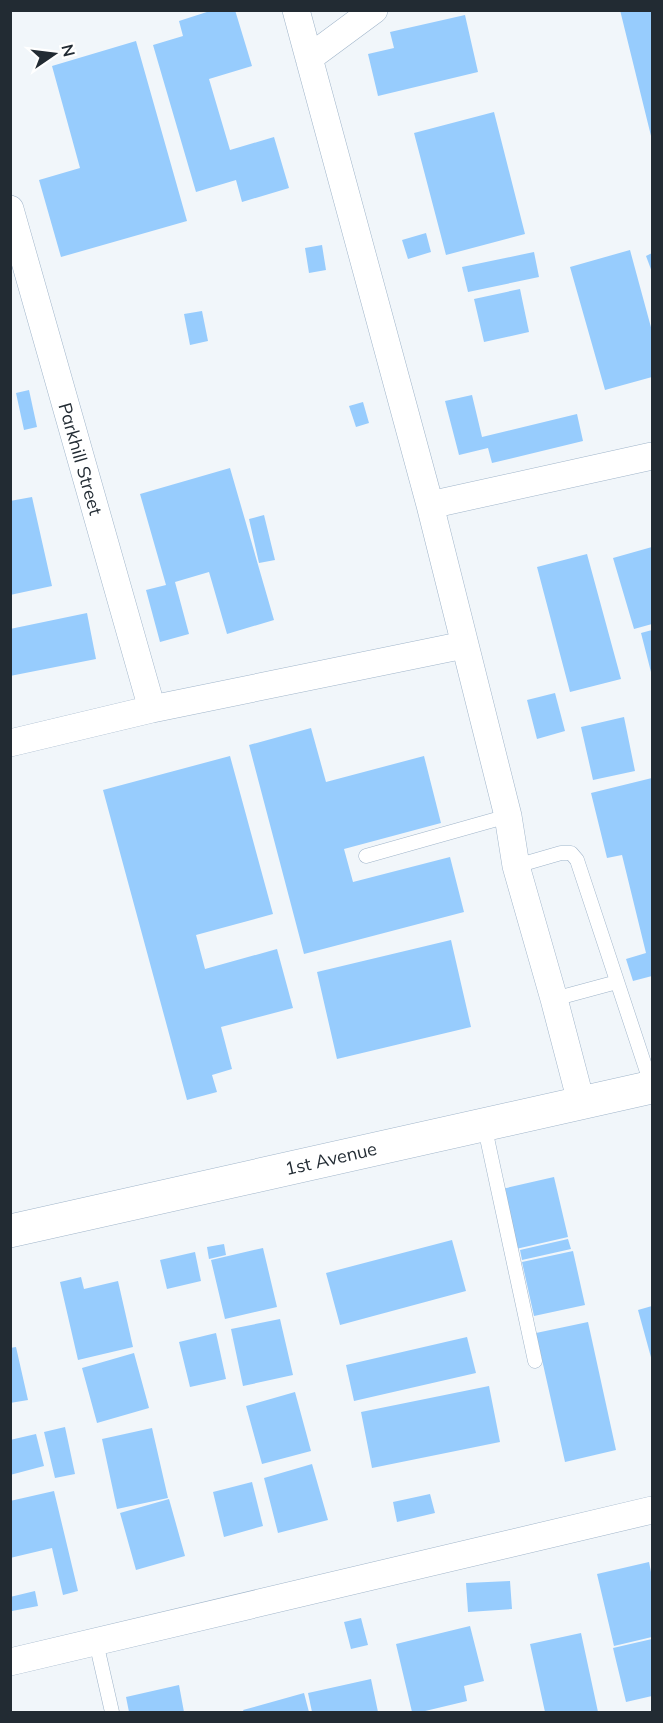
<svg xmlns="http://www.w3.org/2000/svg" width="663" height="1723" viewBox="0 0 663 1723" font-family="Mulish,sans-serif">
<style>
.building{fill:#97ccfd}
.lines{fill:none;stroke-linecap:round;stroke-linejoin:round}
.service-casing{stroke:#a0b5ca;stroke-width:15}
.minor-casing{stroke:#a0b5ca;stroke-width:28}
.tertiary-casing{stroke:#a0b5ca;stroke-width:34}
.service{stroke:#fff;stroke-width:14}
.minor{stroke:#fff;stroke-width:27}
.tertiary{stroke:#fff;stroke-width:33}
.labels{text-anchor:middle;stroke-width:6;stroke-linejoin:round;paint-order:stroke}
.street-label{font-size:18px;fill:#222b33;stroke:#fff}
</style>
<rect width="100%" height="100%" fill="#f1f6fa"/>
<path class="building" d="M213,10h22l17,56 -43,13 21,71 44,-13 15,51 -47,14 -6,-22 -40,12 -43,-147 30,-9 -4,-15z
M620,10h32v130z
M465,15l13,57 -100,24 -10,-42 26,-6 -4,-16z
M136,41l51,180 -126,36 -22,-77 41,-12 -28,-102z
M494,112l31,122 -79,21 -32,-122z
M426,233l5,19 -23,7 -6,-19z
M322,245l4,25 -17,3 -4,-25z
M630,250l22,81v46l-47,13 -35,-123z
M534,252l5,25 -71,15 -6,-25z
M652,253v19l-6,-16z
M520,289l9,43 -45,10 -10,-43z
M202,311l6,30 -18,4 -6,-31z
M29,390l8,37 -13,3 -8,-37z
M472,395l10,42 95,-23 6,27 -91,22 -4,-15 -29,7 -14,-54z
M363,402l6,21 -13,4 -7,-21z
M230,468l44,152 -47,14 -18,-62 -34,10 14,52 -29,8 -14,-52 20,-5 -26,-91z
M32,497l20,89 -42,9v-94z
M264,515l11,45 -16,3 -10,-44z
M652,547v77l-18,5 -21,-71z
M587,554l34,125 -51,13 -33,-125z
M87,613l9,46 -86,17v-47z
M652,630v46l-11,-43z
M555,693l10,38 -28,8 -10,-39z
M624,717l11,54 -42,9 -12,-53z
M311,728l15,54 98,-26 17,67 -97,26 9,33 97,-25 14,55 -160,42 -55,-209z
M230,756l43,158 -77,21 9,34 72,-20 16,59 -72,19 11,42 -20,6 5,17 -30,8 -84,-310z
M652,778v198l-19,5 -7,-22 20,-6 -24,-98 -15,3 -16,-65z
M451,940l20,87 -134,32 -20,-87z
M554,1177l14,60 -52,12 -14,-60z
M568,1239l3,10 -49,11 -2,-10z
M452,1240l14,51 -126,34 -14,-52z
M224,1244l2,11 -17,4 -2,-12z
M263,1248l14,59 -52,12 -14,-59z
M573,1251l12,54 -51,11 -12,-54z
M195,1252l6,29 -34,8 -7,-29z
M81,1277l3,12 34,-8 15,66 -55,13 -18,-78z
M652,1306v55l-14,-51z
M280,1319l13,56 -50,11 -12,-57z
M588,1322l28,128 -51,12 -29,-129z
M216,1333l10,46 -36,8 -11,-45z
M467,1337l9,36 -122,28 -8,-36z
M16,1347l12,53 -18,3v-55z
M134,1353l15,55 -52,15 -15,-55z
M489,1386l11,56 -128,26 -11,-56z
M295,1392l16,59 -49,13 -16,-58z
M65,1427l10,47 -20,4 -11,-46z
M152,1428l16,70 -51,11 -15,-70z
M36,1434l8,32 -34,9v-35z
M312,1464l16,56 -50,13 -14,-55z
M252,1482l11,44 -39,11 -11,-45z
M54,1491l24,100 -15,4 -11,-47 -42,10v-57z
M430,1494l5,19 -38,9 -4,-20z
M169,1499l16,57 -49,14 -16,-57z
M649,1562l3,15v60l-38,9 -17,-72z
M510,1581l2,28 -44,3 -2,-29z
M35,1591l3,15 -26,5 -2,-14z
M361,1618l7,27 -17,4 -7,-27z
M470,1626l14,55 -20,5 3,15 -46,11h-9l-16,-68z
M581,1633l17,79h-53l-15,-68z
M652,1639v57l-26,6 -13,-54z
M371,1679l7,33h-66l-4,-19z
M179,1685l5,27h-55l-3,-15z
M304,1693l5,19h-65l-1,-2z"/>
<g class="lines">
<g class="service-casing">
<path id="service" d="M366,856l142,-40
M516,866l45,-13h10l6,7 75,227
M554,999l63,-17
M484,1124l51,237
M96,1642l16,70"/>
</g>
<g class="minor-casing">
<path id="minor" d="M296,10l134,495 78,311 8,50 38,133 27,103
M309,58l65,-48
M10,209l142,500
M430,505l222,-49
M10,743l142,-34 312,-64
M10,1662l642,-152"/>
</g>
<g class="tertiary-casing">
<path id="tertiary" d="M10,1231l642,-144"/>
</g>
<use href="#service" class="service"/>
<use href="#minor" class="minor"/>
<use href="#tertiary" class="tertiary"/>
</g>
<g class="labels">
<g class="street-label">
<text transform="translate(80 459) rotate(74)" y="6">Parkhill Street</text>
<text transform="translate(331 1159) rotate(-13)" y="6">1st Avenue</text>
</g>
</g>
<rect width="663" height="1723" fill="none" stroke="#222b33" stroke-width="24"/>
<g transform="translate(54 54) rotate(76)" stroke="#ffffff" stroke-width="4.5" paint-order="stroke">
<path d="M0-4.5L10 22L0 15L-10 22Z" fill="#222b33"/>
<text y="-9" font-size="16" font-weight="bold" text-anchor="middle" fill="#222b33">N</text>
</g>
</svg>
